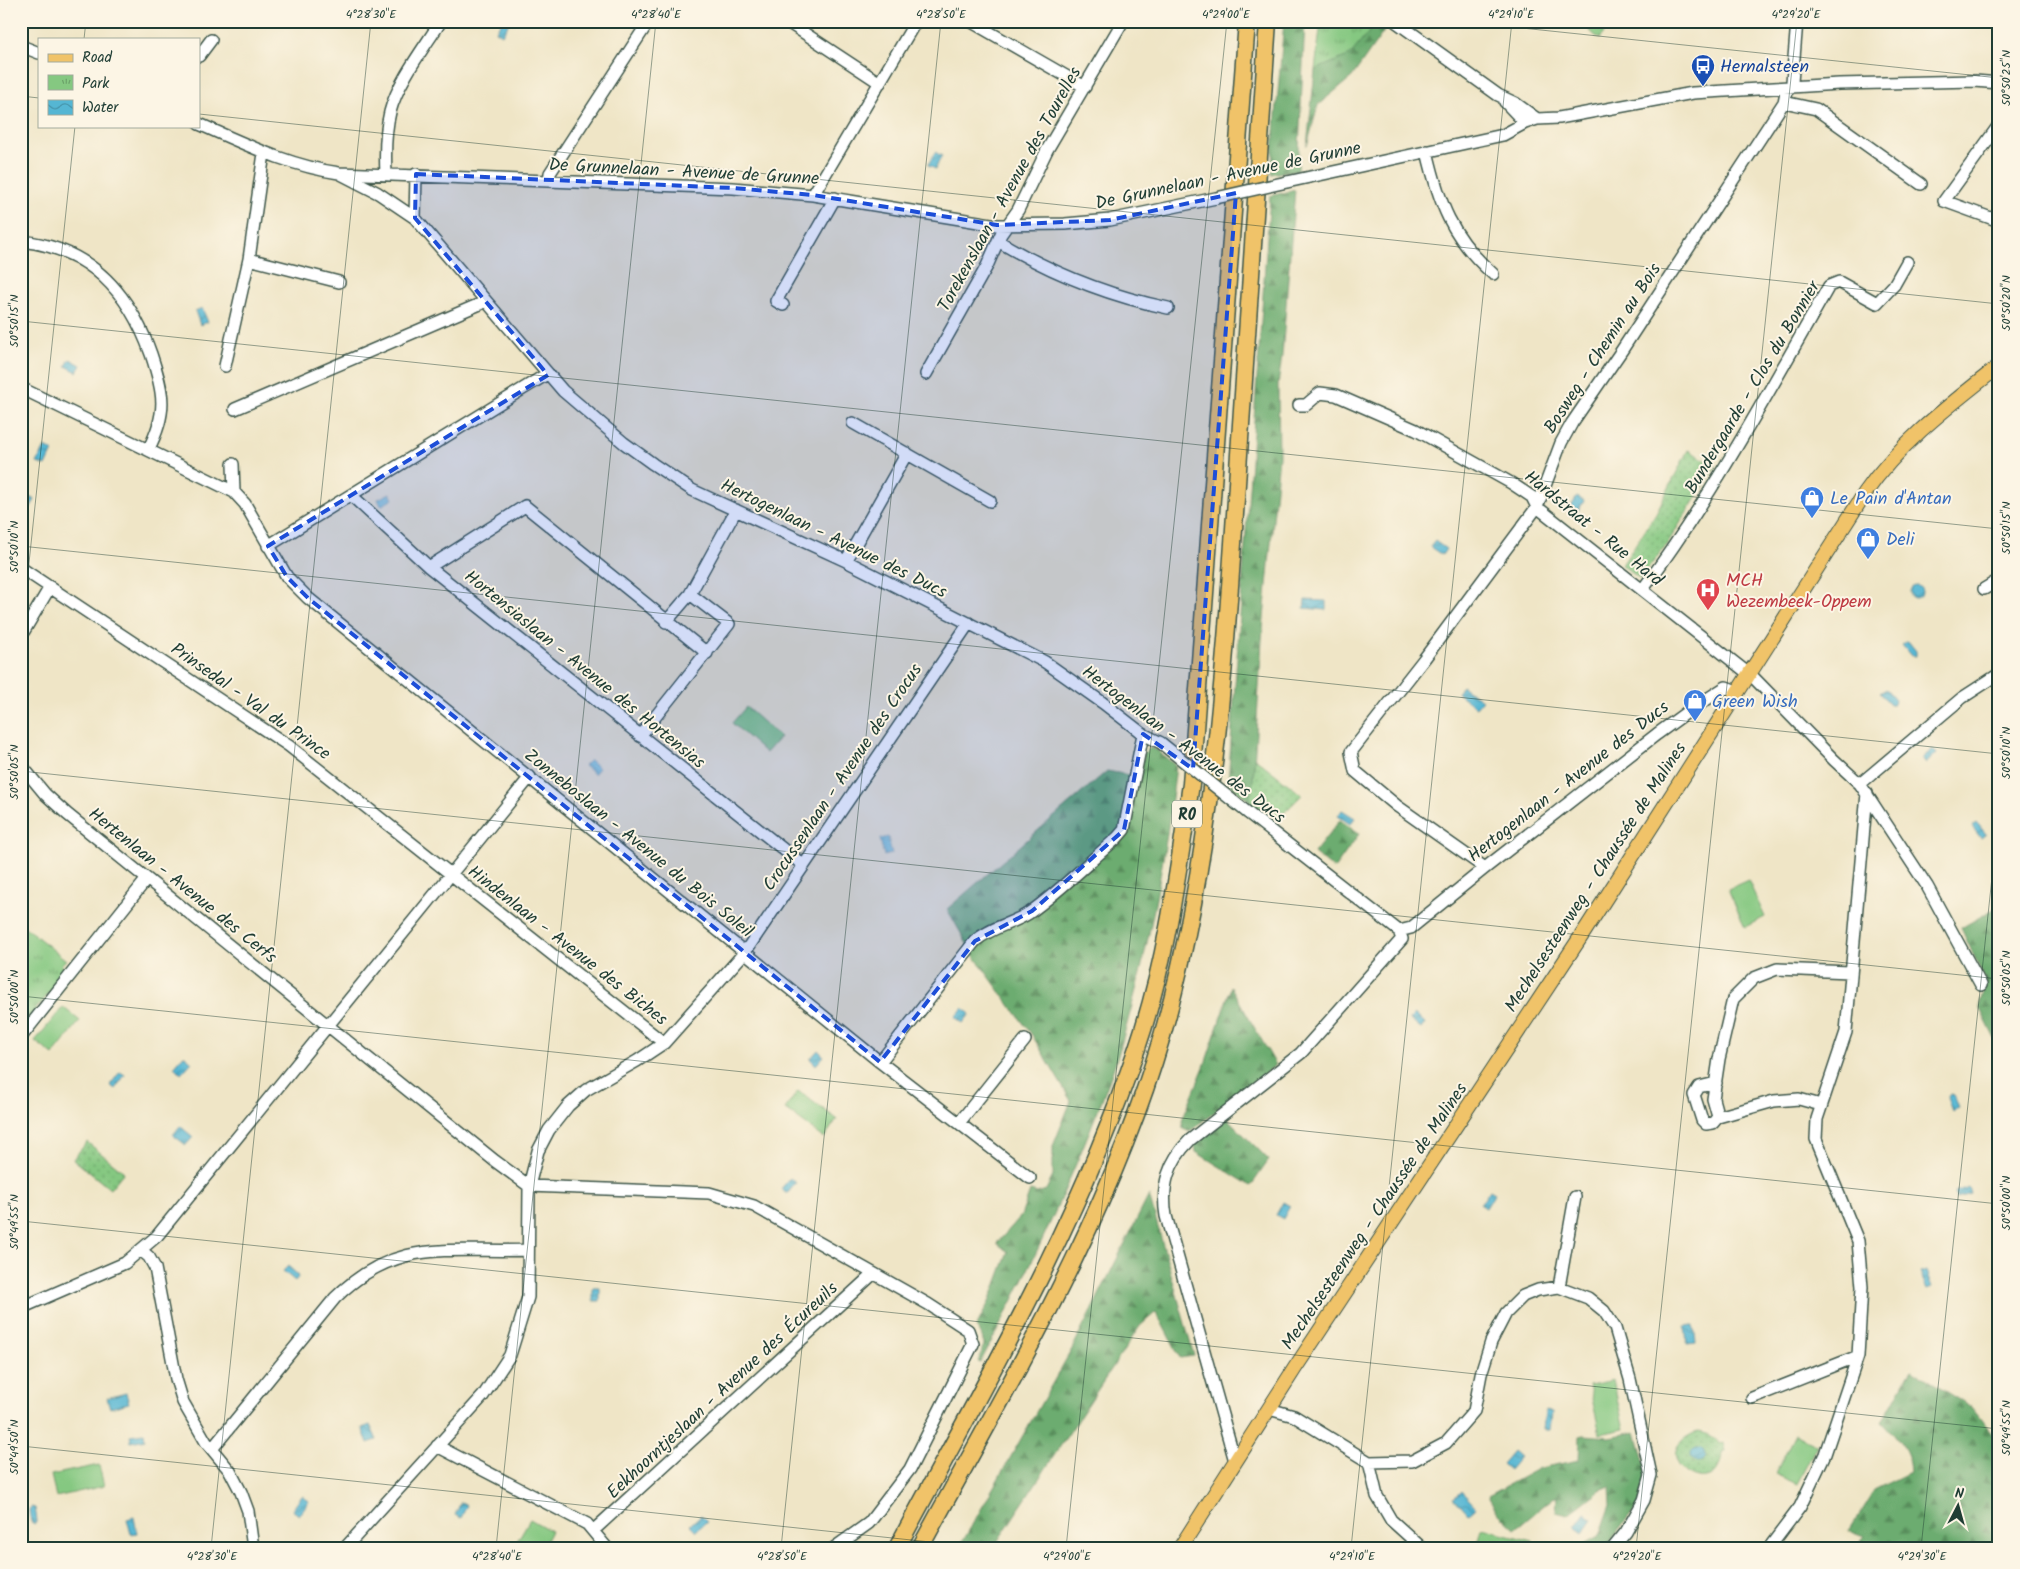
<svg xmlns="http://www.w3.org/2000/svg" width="2020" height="1569" viewBox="0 0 2020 1569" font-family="Kalam,sans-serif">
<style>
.grass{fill:url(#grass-dots);stroke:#52825a}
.forest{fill:url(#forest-firs);stroke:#467452}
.park{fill:url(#park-tufts);stroke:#52825a}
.pitch{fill:#85c881;stroke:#52825a}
.water{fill:url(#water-waves);stroke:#3a7a84}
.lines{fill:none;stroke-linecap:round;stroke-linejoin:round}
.minor-casing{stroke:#3e564a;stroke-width:14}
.major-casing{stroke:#3e564a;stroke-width:16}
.highway-casing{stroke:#3e564a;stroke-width:19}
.minor{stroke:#fff;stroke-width:11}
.major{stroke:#f0c369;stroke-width:14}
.highway{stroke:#f0c369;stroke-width:16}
.minor-bridge-casing{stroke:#3e564a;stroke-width:14;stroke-linecap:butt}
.minor-bridge{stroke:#fff;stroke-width:11}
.marked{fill:#1d4ed8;fill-opacity:0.2;stroke:#1d4ed8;stroke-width:4;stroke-dasharray:10 6;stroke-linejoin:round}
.ticks{fill:none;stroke:#1f3d34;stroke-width:1;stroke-opacity:0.45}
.labels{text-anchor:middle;stroke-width:4;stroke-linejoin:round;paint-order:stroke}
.shield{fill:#fcf5e5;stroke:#617469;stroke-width:1}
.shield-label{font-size:16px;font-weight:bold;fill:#1f3d34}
.transit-label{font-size:18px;fill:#164399;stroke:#fcf5e5;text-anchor:start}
.street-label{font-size:18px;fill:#1f3d34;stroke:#fcf5e5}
.shop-label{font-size:18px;fill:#366cbe;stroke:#fcf5e5;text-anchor:start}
.health-label{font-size:18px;fill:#be3a42;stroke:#fcf5e5;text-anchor:start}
.neatline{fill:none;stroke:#1f3d34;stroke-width:2}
.ticks-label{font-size:12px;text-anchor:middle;fill:#1f3d34}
</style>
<defs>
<pattern id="grass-dots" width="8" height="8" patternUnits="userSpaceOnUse" patternTransform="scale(1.25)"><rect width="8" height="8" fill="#85c881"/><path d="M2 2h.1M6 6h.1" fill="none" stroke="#6ca46a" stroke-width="1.8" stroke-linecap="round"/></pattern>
<pattern id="forest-firs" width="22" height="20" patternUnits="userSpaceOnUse" patternTransform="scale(1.25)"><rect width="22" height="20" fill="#6cac6f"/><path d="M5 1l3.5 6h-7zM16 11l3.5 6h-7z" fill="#588d5c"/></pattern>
<pattern id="park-tufts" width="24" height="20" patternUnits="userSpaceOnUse" patternTransform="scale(1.25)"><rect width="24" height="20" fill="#85c881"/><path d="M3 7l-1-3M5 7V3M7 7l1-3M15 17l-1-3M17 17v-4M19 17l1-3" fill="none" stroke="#6ca46a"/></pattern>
<pattern id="water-waves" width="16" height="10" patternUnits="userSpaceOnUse" patternTransform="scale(1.25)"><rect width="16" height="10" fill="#55b6d3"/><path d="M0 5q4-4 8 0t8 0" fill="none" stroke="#4695ac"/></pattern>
</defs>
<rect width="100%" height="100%" fill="#fcf5e5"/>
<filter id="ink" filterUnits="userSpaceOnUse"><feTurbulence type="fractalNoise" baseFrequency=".02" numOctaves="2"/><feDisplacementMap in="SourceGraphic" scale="10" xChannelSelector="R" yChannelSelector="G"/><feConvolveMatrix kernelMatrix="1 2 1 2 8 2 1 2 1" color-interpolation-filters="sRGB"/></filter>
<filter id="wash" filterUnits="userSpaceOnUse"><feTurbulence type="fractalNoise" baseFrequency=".0096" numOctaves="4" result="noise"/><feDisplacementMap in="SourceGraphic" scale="20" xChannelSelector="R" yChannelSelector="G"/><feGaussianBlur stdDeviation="1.12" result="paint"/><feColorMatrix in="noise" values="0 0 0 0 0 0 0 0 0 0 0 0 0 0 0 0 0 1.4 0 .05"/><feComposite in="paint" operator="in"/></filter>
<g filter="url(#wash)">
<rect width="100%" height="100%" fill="#efe5c6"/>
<path class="grass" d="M1688,450l28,16 -49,78 -27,35 -18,-14 34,-52z
M1255,758l47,37 -30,30 -23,-24z
M87,1142l37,30 -14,17 -37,-30z
M1697,1432c10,1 17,4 23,12l4,-1 2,8 -4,1c-3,60 -84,2 -25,-20z"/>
<path class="forest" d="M1284,21h21l-7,149 -27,4z
M1378,21h7l4,3 -37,53 -34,28 -11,41 8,-76 35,-15z
M1295,190l-13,166 -4,29 1,71 -17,184 -9,141 -4,20 -21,-18 42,-587z
M1150,748l7,2 19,16c-11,95 -28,187 -55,279 -8,29 -20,57 -31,85 -32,80 -69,157 -110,233l-2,-1c5,-13 9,-23 -2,-35l14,-27 18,-48 -11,-9 24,-27 9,-25 7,2 9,-3 7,-14v-30l18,-45 -39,-66 -58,-79 -27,-47 160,-138 33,6 4,-24z
M1340,820l19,14 -25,35 -20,-16z
M1999,906v141l-20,-40 7,-25 -25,-54z
M1231,987l45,78 -86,66 -7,-3 -1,-8 22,-53z
M1225,1116l44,44 -18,26 -55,-34 -2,-10z
M1149,1195l45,161 -14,2 -24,-46 -16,14 -147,222h-34l113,-199z
M1911,1369l61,38 27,35v106h-146l12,-12 -16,-6 25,-40 36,-18c-1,-22 -13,-34 -28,-50z
M1636,1432l12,43 -8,28 -35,45h-28l23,-13 11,-30 -1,-19 -10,4 -32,25 -12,-3 1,-17c-15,11 -27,23 -42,34l-17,-16 -10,-17 51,-28 40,-8 1,-24 4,-1 25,2z"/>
<path class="park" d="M1321,21h57l-28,34 -35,15z
M21,924l45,36 -5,5 6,6 -46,57z"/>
<path class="pitch" d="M1579,21h35l-15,18z
M746,707l34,30 -14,16 -34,-30z
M1748,880l17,37 -20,10 -17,-38z
M63,1007l17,14 -27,34 -18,-14z
M798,1091l39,28 -13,19 -39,-29z
M1613,1380l11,49 -24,5 -11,-49z
M1795,1434l22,11 -20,39 -22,-10z
M99,1465l5,21 -48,11 -5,-22z
M530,1519l21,12 -9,17h-29z
M1482,1528l51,13 -2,7h-54z"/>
<path class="water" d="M502,21h8l-8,14 -6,-4z
M935,152l7,4 -7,13 -7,-4z
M202,308l6,14 -8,3 -5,-14z
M70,359l11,6 -4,7 -11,-6z
M45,447l8,4 -7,15 -9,-3z
M390,493l3,6 -12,7 -3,-7z
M27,496l8,4 -8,13 -6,-3z
M1577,497l7,4 -8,13 -7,-4z
M1435,541l11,8 -4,6 -12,-8z
M1910 592a6 6 0 1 1 12 0a6 6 0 1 1-12 0Z
M1305,600l21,1v9l-22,-2z
M1908,641l8,10v5h-5l-9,-11z
M1462,686l20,14 -6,7 -19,-14z
M1886,689l9,10 -1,5h-4l-10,-11z
M1933,749l4,5 -11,9 -4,-5z
M590,760l9,8 -5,6 -10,-8z
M1342,810l13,8 -5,6 -12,-8z
M1977,823l9,11 -5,4 -9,-11z
M888,837l4,17 -8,2 -4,-17z
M963,1008l7,6 -7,9 -8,-6z
M1414,1014l11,9 -4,6 -11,-9z
M818,1050l6,6 -8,9 -6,-6z
M184,1055l8,7 -11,12 -7,-7z
M120,1072l5,3 -10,14 -5,-4z
M1950,1094l4,1 5,13 -7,3 -5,-13z
M180,1126l13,11 -7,8 -13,-10z
M790,1178l6,5 -9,11 -6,-5z
M1969,1187l2,7 -14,4 -2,-6z
M1490,1190l5,3 -9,15 -6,-3z
M1283,1202l7,4 -7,13 -7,-4z
M288,1266l11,10 -4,5 -12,-10z
M1926,1271l6,16 -5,2 -7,-16z
M593,1288h7v13h-7z
M1694,1325l2,18 -9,1 -2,-18z
M126,1393l3,10 -19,5 -3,-10z
M1545,1411l7,1 -2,18h-7z
M370,1425l7,15 -9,3 -6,-15z
M144,1433l1,6 -14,3 -1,-7z
M1691 1455a7 7 0 1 1 14 0a7 7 0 1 1-14 0Z
M1513,1451l7,6 -11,13 -7,-6z
M1461,1491l15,16 -8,7 -14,-16z
M302,1496l7,5 -10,14 -7,-5z
M461,1502l6,3 -6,13 -6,-3z
M31,1507l4,1 2,12 -2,4 -4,-2 -2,-12z
M1585,1513l8,6 -10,14 -8,-6z
M701,1515l6,6 -11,10 -6,-6z
M134,1517l3,16 -6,1 -4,-15z"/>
</g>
<g filter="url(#ink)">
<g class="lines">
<g class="minor-casing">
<path id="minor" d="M786,21l94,62
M970,21l115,66
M1395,21l103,74 17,8 22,16
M21,46l18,7
M199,56l12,-16
M1505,102l20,21
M1784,102l32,7 105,75
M199,124c46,20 90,42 140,49l394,15 80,7 184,30 68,-1 45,-4 106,-22
M1999,125l-55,76 55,20
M1427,151c12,52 24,86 66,123
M341,174l37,19 37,25 148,173 61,52 29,21 39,26 154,71 199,101 58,41 40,31 18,9
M386,174c-1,-20 -1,-42 4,-62 8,-31 34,-64 51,-91
M549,181l1,-8 99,-152
M1287,182l216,-47 22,-12 12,-4 22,-1 134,-25 146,-9 136,-3 24,2
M813,195l103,-174
M415,218l1,-44
M21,241c69,7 108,51 130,113 13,39 17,58 -3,96
M998,241c52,31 111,55 170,67
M249,259l90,23
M783,305l-7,-4 59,-103
M225,366l24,-107 15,-106
M926,374l61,-108 14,-32 17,-24 29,-60 76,-129
M21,388l213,104 11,12 42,73 21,21 572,464 150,116
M1299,405h7l14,-12 16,2 80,35 95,53 21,14 5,10 217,171 80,82 26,24 67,102 54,99
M235,409l245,-105 5,-4
M853,423l137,78
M233,464l1,28
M351,495l78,72 374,298
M268,546l279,-172
M846,561l61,-108
M429,567l96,-61 182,147
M21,568l268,178 375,297
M1643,589c71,-95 127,-200 186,-303l10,-4 38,21 17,-18 13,-23
M1984,589l15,-9
M666,622l24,-28 46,-84
M21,636l29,-49
M640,736l89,-112 -39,-30
M21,765l24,29 22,20 428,347 34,25
M1860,784l102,-86 37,-24
M1248,813l151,118 12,-3 74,-60 172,-134 33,-24 36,-23 11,4
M1485,868l-88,-62 -42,-35 -4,-19 73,-93 113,-152 24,-64 11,-20 50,-73 162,-248 2,-10 5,-5 1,-5 5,-61
M21,1037l125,-157
M880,1062l95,-121c18,-15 35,-16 54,-28 30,-21 60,-51 88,-75l7,-8 19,-96
M1716,1083l-17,4 -5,8 8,25 4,4 7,-1 5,-6 -5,-18 6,-40 14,-60 21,-21 23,-9 73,3
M1718,1117l56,-16 25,-2 22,6
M959,1123l66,-83
M529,1186l180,7 45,13 174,98 40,26 5,14 -63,125 -41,54 -35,25
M142,1251l7,6 6,11 21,111 7,23 23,40 24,29 11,21 7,19 5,37
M1559,1287l16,-90
M21,1308l104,-45 32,-27 373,-459
M1752,1398l106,-42
M1269,1409l25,7 75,46 43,-1 34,-18 28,-32 7,-37 10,-32 15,-29 17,-17 15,-6 21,-3 29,11 16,13 11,17 15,51 21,96 -7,25 -18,32 -13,16
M437,1446l150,78 20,24
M212,1449l123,-151c62,-61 114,-45 193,-48
M1235,1461l-69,-245c-5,-30 2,-54 24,-76l111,-87 101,-114 -3,-8
M1369,1462l8,34 14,24 31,28
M594,1530l279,-256
M345,1548l138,-152 27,-41 18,-58 1,-111 9,-35 11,-21 19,-24 18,-16 51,-29 27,-18 81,-91 224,-329
M1769,1548l31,-41 25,-53 33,-98 4,-69 -4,-46 -42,-102 1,-20 29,-87 21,-239"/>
</g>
<g class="major-casing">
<path id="major" d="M1180,1548l115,-180 289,-436 281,-439c35,-51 86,-89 134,-127"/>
</g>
<g class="highway-casing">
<path id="highway" d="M897,1548c87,-163 181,-324 240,-500 29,-85 41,-176 54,-264l56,-763
M920,1548c90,-166 189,-330 242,-512 50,-174 62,-357 74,-537 10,-159 20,-318 32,-478"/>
</g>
<use href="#minor" class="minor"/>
<use href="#major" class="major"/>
<use href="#highway" class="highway"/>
<g class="minor-bridge-casing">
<path id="minor-bridge" d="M1216,198l71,-16
M1161,743l87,70"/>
</g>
<use href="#minor-bridge" class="minor-bridge"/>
</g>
</g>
<path class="marked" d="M416,174l317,14 80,7 184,30 113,-5 126,-27 -43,576 -50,-35 -19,96 -92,81 -57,30 -95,121 -572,-464 -21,-21 -19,-31 280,-171 -133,-157z"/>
<path class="ticks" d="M1455,21l544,57M84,39l2,-18M21,96l18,2M199,114l1800,190M21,321l1978,208M21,546l1978,208M21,639l54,-513M21,771l1978,208M21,996l1978,208M21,1221l1978,208M21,1446l966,102M211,1548l160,-1527M496,1548l160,-1527M781,1548l160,-1527M1066,1548l161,-1527M1351,1548l161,-1527M1636,1548l161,-1527M1921,1548l78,-737"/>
<defs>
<g id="bus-pin" transform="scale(1.25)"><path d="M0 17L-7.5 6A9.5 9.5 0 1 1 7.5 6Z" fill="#1a4fb4" stroke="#fcf5e5"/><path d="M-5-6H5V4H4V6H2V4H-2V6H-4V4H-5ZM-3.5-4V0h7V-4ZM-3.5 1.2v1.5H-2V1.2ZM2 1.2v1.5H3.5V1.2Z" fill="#fff"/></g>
<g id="shop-pin" transform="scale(1.25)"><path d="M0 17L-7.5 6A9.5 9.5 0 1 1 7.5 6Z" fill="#3f7fe0" stroke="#fcf5e5"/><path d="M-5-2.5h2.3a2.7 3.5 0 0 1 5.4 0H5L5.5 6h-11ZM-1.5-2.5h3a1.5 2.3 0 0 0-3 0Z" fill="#fff"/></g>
<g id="hospital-pin" transform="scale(1.25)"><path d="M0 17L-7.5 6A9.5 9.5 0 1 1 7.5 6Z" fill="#e0444e" stroke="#fcf5e5"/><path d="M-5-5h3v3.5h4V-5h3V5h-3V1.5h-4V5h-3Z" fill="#fff"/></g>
</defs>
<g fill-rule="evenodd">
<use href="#bus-pin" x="1703" y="66"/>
<use href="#shop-pin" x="1812" y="498"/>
<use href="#shop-pin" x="1868" y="539"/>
<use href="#hospital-pin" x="1708" y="590"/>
<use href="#shop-pin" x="1695" y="701"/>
</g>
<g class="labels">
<rect class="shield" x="1172" y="800.5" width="30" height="27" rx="4"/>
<g class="shield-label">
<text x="1187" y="820">R0</text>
</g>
<g class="transit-label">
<text x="1720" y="72">Hernalsteen</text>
</g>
<g class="street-label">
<text transform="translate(684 171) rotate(3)" y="6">De Grunnelaan - Avenue de Grunne</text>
<text transform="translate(1228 175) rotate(-12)" y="6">De Grunnelaan - Avenue de Grunne</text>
<text transform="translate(1009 189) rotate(-61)" y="6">Torekenslaan - Avenue des Tourelles</text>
<text transform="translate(1602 348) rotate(-57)" y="6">Bosweg - Chemin au Bois</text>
<text transform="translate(1752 387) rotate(-59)" y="6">Bundergaarde - Clos du Bonnier</text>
<text transform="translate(1594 528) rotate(39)" y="6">Hardstraat - Rue Hard</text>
<text transform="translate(834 538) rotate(26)" y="6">Hertogenlaan - Avenue des Ducs</text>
<text transform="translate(585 669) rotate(39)" y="6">Hortensiaslaan - Avenue des Hortensias</text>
<text transform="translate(251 701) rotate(35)" y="6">Prinsedal - Val du Prince</text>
<text transform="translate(1184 744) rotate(37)" y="6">Hertogenlaan - Avenue des Ducs</text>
<text transform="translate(842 777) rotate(-56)" y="6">Crocussenlaan - Avenue des Crocus</text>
<text transform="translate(1568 781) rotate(-38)" y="6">Hertogenlaan - Avenue des Ducs</text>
<text transform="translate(639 843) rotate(39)" y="6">Zonneboslaan - Avenue du Bois Soleil</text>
<text transform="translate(1595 877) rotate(-57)" y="6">Mechelsesteenweg - Chaussée de Malines</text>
<text transform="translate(183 885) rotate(39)" y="6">Hertenlaan - Avenue des Cerfs</text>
<text transform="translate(568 945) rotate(38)" y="6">Hindenlaan - Avenue des Biches</text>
<text transform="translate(1374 1216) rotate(-56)" y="6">Mechelsesteenweg - Chaussée de Malines</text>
<text transform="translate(722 1390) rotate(-43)" y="6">Eekhoorntjeslaan - Avenue des Écureuils</text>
</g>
<g class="shop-label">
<text x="1830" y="504">Le Pain d'Antan</text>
<text x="1886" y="545">Deli</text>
<text x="1712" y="707">Green Wish</text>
</g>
<g class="health-label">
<text x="1726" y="586">MCH<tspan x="1726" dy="21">Wezembeek-Oppem</tspan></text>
</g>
</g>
<rect width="2020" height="1569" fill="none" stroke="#fcf5e5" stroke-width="55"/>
<rect x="38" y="38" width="162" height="90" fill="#fcf5e5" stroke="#a4ab9e"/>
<rect x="48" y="54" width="25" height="8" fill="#f0c369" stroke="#a4ab9e"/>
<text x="82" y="62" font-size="15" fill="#1f3d34">Road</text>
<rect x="48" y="75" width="25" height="15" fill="url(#park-tufts)" stroke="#a4ab9e"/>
<text x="82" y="88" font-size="15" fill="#1f3d34">Park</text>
<rect x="48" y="100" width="25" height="15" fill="url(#water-waves)" stroke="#a4ab9e"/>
<text x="82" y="112" font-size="15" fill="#1f3d34">Water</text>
<g transform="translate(1958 1506) rotate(6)" stroke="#fcf5e5" stroke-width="4" paint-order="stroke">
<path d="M0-4L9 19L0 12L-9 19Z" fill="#1f3d34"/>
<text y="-8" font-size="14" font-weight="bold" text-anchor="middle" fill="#1f3d34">N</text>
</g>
<rect x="28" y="28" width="1964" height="1514" class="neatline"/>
<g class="ticks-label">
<text x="371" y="18">4°28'30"E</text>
<text x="656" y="18">4°28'40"E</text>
<text x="941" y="18">4°28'50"E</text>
<text x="1226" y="18">4°29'00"E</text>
<text x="1511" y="18">4°29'10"E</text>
<text x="1796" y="18">4°29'20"E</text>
<text transform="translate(2006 78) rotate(-90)" y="4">50°50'25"N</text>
<text transform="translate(2006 303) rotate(-90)" y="4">50°50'20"N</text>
<text transform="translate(14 321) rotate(-90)" y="4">50°50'15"N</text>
<text transform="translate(2006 528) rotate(-90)" y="4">50°50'15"N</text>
<text transform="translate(14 547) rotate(-90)" y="4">50°50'10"N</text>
<text transform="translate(2006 753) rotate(-90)" y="4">50°50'10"N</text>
<text transform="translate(14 772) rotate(-90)" y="4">50°50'05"N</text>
<text transform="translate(2006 978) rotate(-90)" y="4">50°50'05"N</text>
<text transform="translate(14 997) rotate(-90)" y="4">50°50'00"N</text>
<text transform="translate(2006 1203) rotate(-90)" y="4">50°50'00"N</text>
<text transform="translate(14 1222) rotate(-90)" y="4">50°49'55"N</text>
<text transform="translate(2006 1428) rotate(-90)" y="4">50°49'55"N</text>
<text transform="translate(14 1447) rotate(-90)" y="4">50°49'50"N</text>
<text x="212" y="1560">4°28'30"E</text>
<text x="497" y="1560">4°28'40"E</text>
<text x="782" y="1560">4°28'50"E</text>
<text x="1067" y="1560">4°29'00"E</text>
<text x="1352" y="1560">4°29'10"E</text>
<text x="1637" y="1560">4°29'20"E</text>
<text x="1922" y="1560">4°29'30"E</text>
</g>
</svg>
